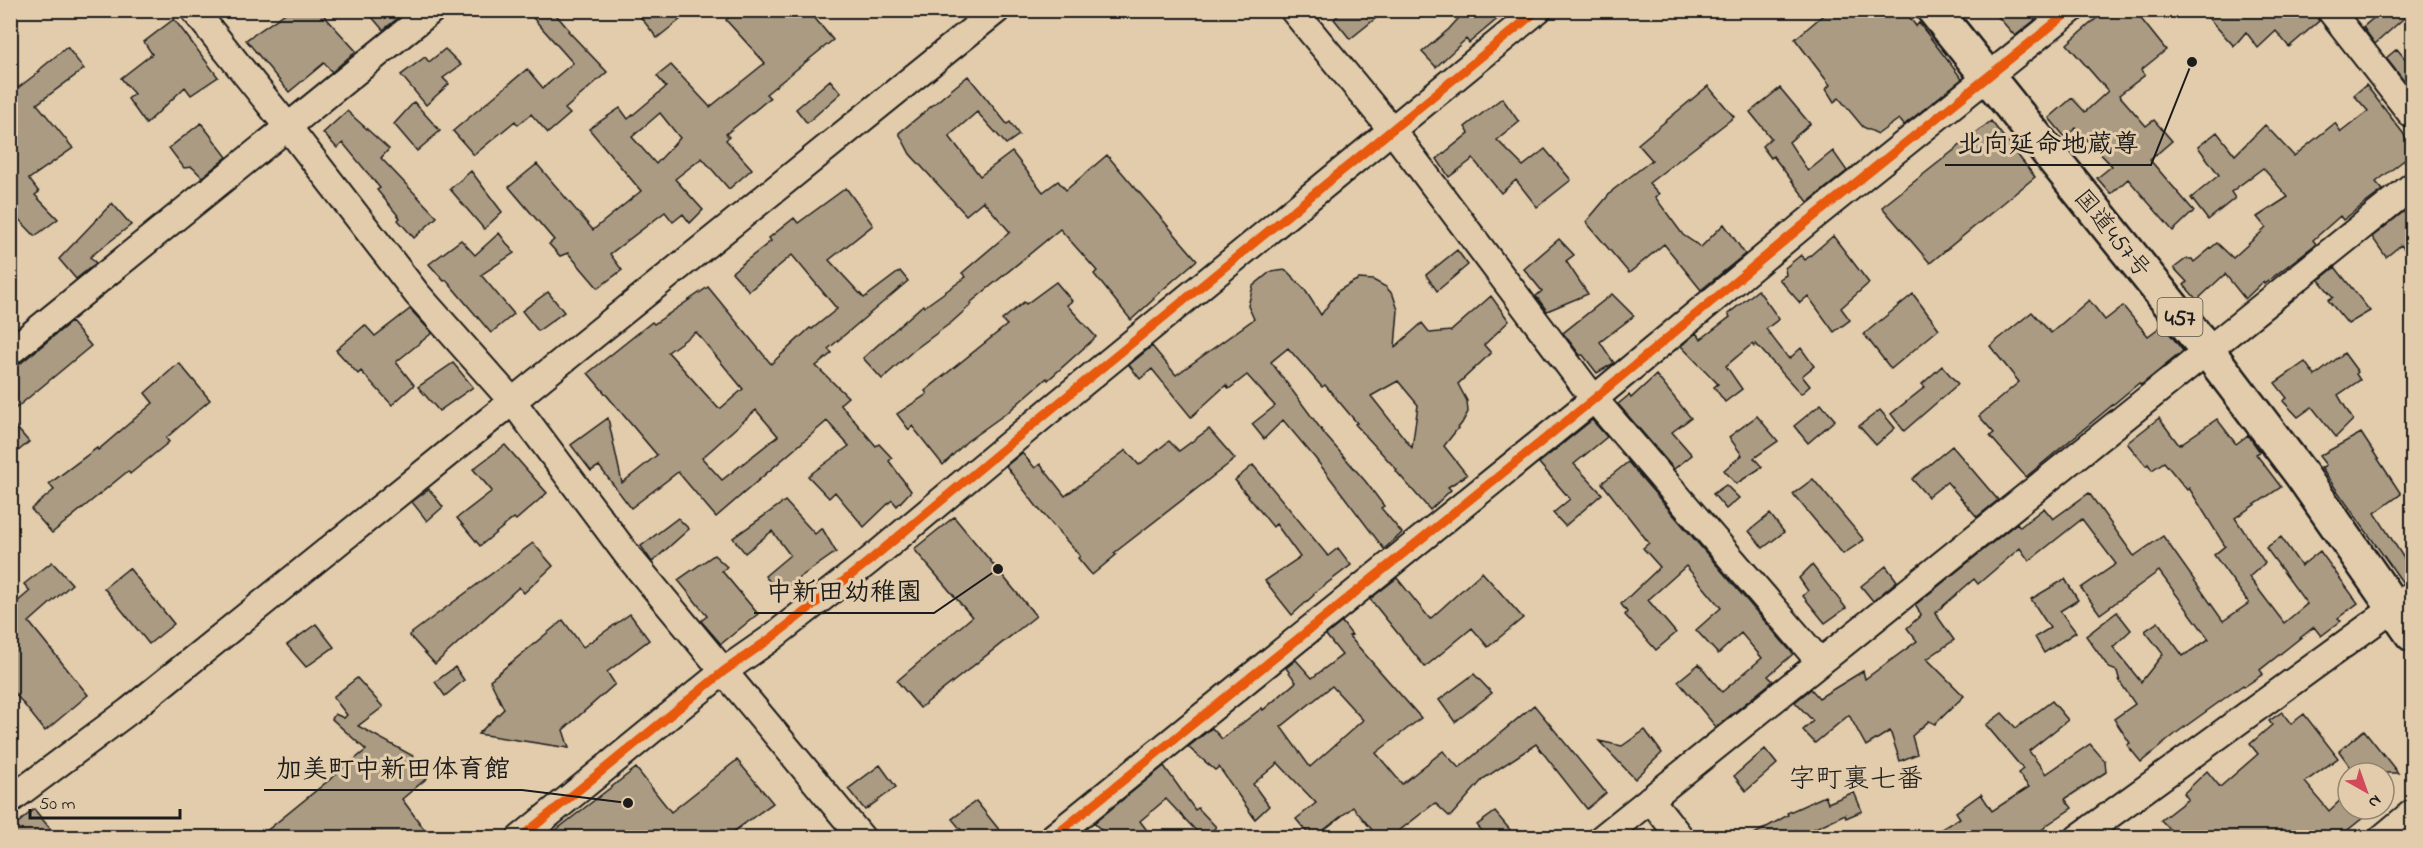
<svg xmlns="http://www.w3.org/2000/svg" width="2423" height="848" viewBox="0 0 2423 848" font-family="'Indie Flower','Klee One',sans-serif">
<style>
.building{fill:#ab9b83;stroke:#1c1c1c;stroke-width:1.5;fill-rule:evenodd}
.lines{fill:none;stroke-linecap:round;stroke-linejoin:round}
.minor-casing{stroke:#1c1c1c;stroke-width:30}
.highway-casing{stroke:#1c1c1c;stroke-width:38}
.minor{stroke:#e2ccab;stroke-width:26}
.highway{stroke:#e2ccab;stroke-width:33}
.cycleway-casing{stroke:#e2ccab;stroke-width:13}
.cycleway{stroke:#e8590c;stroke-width:9}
.labels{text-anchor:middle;stroke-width:6;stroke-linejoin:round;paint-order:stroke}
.shield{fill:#e2ccab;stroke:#575147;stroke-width:1.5}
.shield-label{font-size:22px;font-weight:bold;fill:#1c1c1c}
.street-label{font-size:24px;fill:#1c1c1c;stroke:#e2ccab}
.quarter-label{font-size:27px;fill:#1c1c1c;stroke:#e2ccab}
.leader{fill:none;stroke:#1c1c1c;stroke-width:2}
.callout-dot{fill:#1c1c1c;stroke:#e2ccab;stroke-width:2}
.callout-label{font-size:26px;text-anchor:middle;font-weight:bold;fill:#1c1c1c;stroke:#e2ccab;stroke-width:6;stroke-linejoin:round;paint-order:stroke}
</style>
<rect width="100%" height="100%" fill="#e2ccab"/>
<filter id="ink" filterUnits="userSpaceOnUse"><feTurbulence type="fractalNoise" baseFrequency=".0167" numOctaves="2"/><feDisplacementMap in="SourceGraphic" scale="12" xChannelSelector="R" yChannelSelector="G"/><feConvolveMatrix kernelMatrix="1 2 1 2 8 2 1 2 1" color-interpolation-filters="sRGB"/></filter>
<g filter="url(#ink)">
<path class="building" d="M290,10h29l37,41 -24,21 -8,-9 -35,29 -43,-52z
M366,10h42l-25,20z
M526,10h26l17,20 -1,1 39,41 -42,37 5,5 -22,19 -17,-19 -13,11 -3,-4 -41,34 -21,-24 74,-62 16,19 30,-25z
M635,10h38l8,9 -24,19z
M738,10h70l25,30 -67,54 4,4 -44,36 3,3 -3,3 26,29 -23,20 -27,-31 -27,21 28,31 -13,13 -7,-9 -10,8 -8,-10 -55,42 12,16 -24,18 -30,-35 -8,3 -11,-12 5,-4 -45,-53 28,-23 56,66 48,-39 -52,-62 31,-21 8,11 38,-32 -9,-11 14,-11 39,42 55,-44 -39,-43zM660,113l20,25 -24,26 -24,-27z
M1344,10h42l-36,29 -16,-20z
M1466,10h7l4,5 9,-5h22l-39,33 -3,-4 -30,28 -14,-15 27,-23z
M1829,10h25l7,8 9,-8h34l12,16 3,-3 43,56 -58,46 -5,-6 -21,15 -15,-7 -24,-29 -5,4 -8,-13 4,-4 -35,-46z
M1992,10h34l9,10 -20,16z
M2106,10h28l32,40 -25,20 4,5 -26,20 27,31 8,-6 18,21 -22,19 44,51 -21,20 -45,-52 -17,15 -14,-16 15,-12 -36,-38 -11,9 -16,-19 23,-20 13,14 23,-21 -41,-47z
M2201,10h111l7,11 -30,26 -13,-16 -18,17 -12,-16 -12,14z
M2383,10l29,1 -37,33 -12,-17z
M174,19l44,58 -27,18 -6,-8 -39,37 -18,-25 6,-5 -13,-16 31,-24 -8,-12z
M67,47l17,22 -47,35 36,44 -44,31 10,13 -4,3 23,24 -23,17 -25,-26v-116l30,-23 -1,-1z
M445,49l16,16 -18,13 6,6 -23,21 -25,-30 24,-18 4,5z
M2397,49l15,18v24l-26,-33z
M968,76l39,48 3,-2 9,13 -13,9 -29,-32 -28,24 31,40 32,-24 31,40 15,-11 8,9 41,-35 90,105 -44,38 1,1 -23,21 -37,-46 3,-3 -37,-42 -90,74 2,1 -20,18 -38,28 -32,29 -19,-21 60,-53 1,2 42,-30 -4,-4 48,-41 -27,-31 -17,14 -56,-61 -11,-21z
M830,80l11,13 -34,30 -11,-14z
M2366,85l37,48 9,15v6l-36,28 7,8 -40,30 -3,-4 -27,24 3,4 -52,40 -1,-2 -18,17 -20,-25 -28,26 -13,-15 3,-3 -13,-14 12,-9h6l2,3 23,-19 16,15 33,-30 -9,-11 31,-20 -25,-29 -32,24 4,6 -27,22 -17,-22 28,-23 -21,-28 19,-15 18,23 30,-30 29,31 41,-33 6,9 27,-21 -14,-16z
M1708,86l26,31 -85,66 10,11 -4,3 28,38 18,12 23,-23 21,30 -44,36 -37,-46 -35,29 -43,-51 27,-32 39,-30 -14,-16z
M1780,88l30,36 -21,18 19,29 25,-20 14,20 -39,31 -35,-46 -2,2 -9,-12 9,-8 -21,-26z
M1502,98l17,24 -22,18 26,26 22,-17 26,31 -34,27 -21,-27 -15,13 -28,-34 -24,18 -12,-18 32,-26 -4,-6z
M414,102l26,29 -23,20 -23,-27z
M347,111l42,38 -8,9 56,59 -23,21 -16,-18 2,-2 -23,-28 3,-2 -37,-45 -6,5 -14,-15z
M1991,121l44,56 -105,86 -48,-56z
M201,123l26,34 -25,20 -10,-10 -8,1 -15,-20z
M471,171l31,41 -18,17 -34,-40z
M846,188l27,37 -44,35 35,38 36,-27 8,10 -80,68 4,4 -16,13 32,31 -8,7 36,42 3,-2 13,14 -3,3 22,30 -14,15 -5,-6 -28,27 -29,-35 -6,6 -21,-22 41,-30 -22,-25 -111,96 -38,-45 -47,36 -32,-42 -8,5 -20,-26 37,-27 14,65 35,-28 -69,-82 64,-51 2,2 54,-37 63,77 39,-36 2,1 25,-20 -45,-54 -43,36 -17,-19 39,-31 -2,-3 25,-20 4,5zM696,332l47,57 -22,19h-3l-50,-56zM756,410l22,26 -56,44 -20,-22z
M112,203l19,22 -41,32 6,6 -20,16 -17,-20z
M2412,205v54l-11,-14 -15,12 -14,-20z
M499,233l15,20 -33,22 33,39 -23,19 -45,-53 -2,1 -15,-17 32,-24 14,15z
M1833,236l36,47 -28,25 9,12 -16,12 -26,-36 -8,7 -21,-24 7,-4 -1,-7 16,-13 4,5z
M1559,239l15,16 -8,6 22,33 -41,17 -11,-15 6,-5 -18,-22z
M1457,250l11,15 -31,26 -11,-16z
M2335,267l35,44 -22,13 -20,-24 5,-3 -14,-17z
M1286,270l19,20 16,25 17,-24 15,-9 6,-3 14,1 13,7 7,8 5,15 -3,37 27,-24 8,10 21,-2 40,-35 18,25 -25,24 7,8 -33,31 9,17 1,11 -6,11 -18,23 23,29 -19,12 3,3 -21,20 -34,-39 1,-1 -42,-46 2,-1 -32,-38 -3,2 -34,-39 -17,14 55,74 40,46 18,24 -3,2 21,25 -18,16 -69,-91 -32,-38 -19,19 -12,-15 23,-18 -28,-31 -18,14 -3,-4 -35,32 -39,-48 -12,10 -11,-14 23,-19 24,29 78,-56 -6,-13 5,-20 17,-14zM1398,381l20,24 -6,43 -41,-52z
M1056,282l16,19 -5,4 29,32 -48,43 -1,-2 -39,34 -42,30 -23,23 -31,-39 -3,4 -12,-16 30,-20 -2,-3 82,-66 -5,-5 22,-18 2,2z
M1758,290l21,29 -13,10 23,30 12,-11 13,18 -12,10 8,10 -9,8 -45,-50 -2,3 -2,-3 -26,22 16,23 -17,13 -11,-15 4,-3 -37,-38 15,-13 5,6 29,-22 -2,-3z
M548,292l16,20 -26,19 -16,-20z
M1612,294l22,22 -34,26 14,21 -17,10 -14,-18h-3l-17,-22z
M1913,294l26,35 -48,40 -27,-35z
M2089,300l16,20 18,-14 25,30 15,-11 20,26 -42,34 -2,-2 -113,94 -36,-41 4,-3 -15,-17 40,-34 -29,-36 42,-34 19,21z
M410,309l22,24 -36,29 18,23 -22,20 -31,-34 -3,3 -22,-24 29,-25 10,11z
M71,322l20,24 -81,67v-41z
M2344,353l14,19 -2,2 4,6 -22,15 15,25 -17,17 -24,-30 -14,10 -15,-16 4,-3 -12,-15 30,-21 10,14z
M179,363l31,37 -44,38 3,4 -39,32 -2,-3 -76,62 -21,-24 23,-19 -5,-6 48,-36 1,2 55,-47 -8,-10z
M453,363l20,24 -34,24 -21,-24z
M1942,366l16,18 -54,47 -13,-17 34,-27 -3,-3z
M1656,375l35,43 -19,14 20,23 -18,14 -56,-65 11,-9 2,3z
M1821,404l14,16 -27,23 -14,-17z
M1880,410l15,18 -19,17 -17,-19z
M1757,416l21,25 -24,17 8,9 -26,17 -12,-14 18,-15 -13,-18z
M2159,418l20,27 38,-26 19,25 12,-9 12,17 -4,2 25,33 -46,31 30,45 -16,14 35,46 23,-19 -41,-56 15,-11 20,29 19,-15 38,52 -20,15 3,3 -20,15 -7,-9 -54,43 3,4 -19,13 -1,-2 -64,46 -38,31 -14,-17 3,-2 -16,-24 21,-15 -15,-22 -3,-11 -8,-3 -23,-32 31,-24 14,18 -18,17 28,35 22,-28 -18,-23 13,-9 25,34 26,-17 -50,-68 -59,43 -19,-26 35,-24 -34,-45 -53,42 -9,-13 -42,36 -4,-5 -39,34 19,27 -27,19 37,37 -29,28 -6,-3 -17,15 5,18 -17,7 -10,-30 -24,15 -17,-31 -34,28 -12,-13 10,-9 -18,-19 16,-13 8,9 44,-27 2,8 52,-38 -10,-13 14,-13 -6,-10 102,-82 3,4 24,-19 9,11 36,-26 45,63 29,-20 60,85 26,-18 -35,-48 11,-9 -36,-58 -2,2 -23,-28 -12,8 -4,-6 -2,2 -19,-23z
M10,420l19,22 -19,16z
M1592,420l15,17 -33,27 28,30 -37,32 -12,-13 17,-14 -31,-36z
M1209,429l26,30 -121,94 2,2 -24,20 -14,-17 2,-2 -43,-49 -31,-41 16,-13 13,15 5,-4 25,32 61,-46 13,15 30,-24 10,10z
M2361,433l40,61 -26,19 37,58v9l-9,3 -82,-115 5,-3 -7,-9z
M505,445l42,48 -31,27 -2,-2 -34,28 -23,-28 35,-27 -19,-22z
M1952,446l46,54 -21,17 -30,-35 -19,15 -16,-18z
M1628,462l165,192 -25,22 5,5 -57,46 -38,-46 21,-17 23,28 40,-34 -21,-25 -23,21 -22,-24 25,-22 -35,-42 -38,34 28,33 -20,17 -31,-35 2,-3 -6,-8 39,-37 -17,-19 6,-5 -47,-60z
M1253,465l75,91 10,-8 13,17 -38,29 1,1 -22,20 -27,-34 35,-24 -24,-33 -3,3 -38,-47z
M1813,479l51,61 -21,14 -50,-60z
M1726,485l13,13 -13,11 -13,-15z
M429,489l14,18 -16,14 -15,-19z
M785,501l30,33 7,-6 14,24 -40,28 -16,14 -15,-18 25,-21 -18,-24 -27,22 -12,-15z
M1770,514l14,18 -21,16 -14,-17z
M954,517l82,99 -116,92 -23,-27 75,-64 -58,-68z
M678,518l11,11 -37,33 -11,-16z
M533,543l20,23 -29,27 -5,-6 -84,77 -26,-29z
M714,555l13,12 -5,4 36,43 -37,30 -20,-23 6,-5 -29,-36z
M52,562l20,22 -43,38 59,73 -43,36 -35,-44v-79l20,-17 -6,-7z
M1812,565l34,43 -21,15 -22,-27 5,-5 -9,-13z
M1886,566l11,15 -24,20 -12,-15z
M129,568l45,56 -25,20 -45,-56z
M1482,572l41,46 -35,29 -16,-19 -47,39 -55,-68 27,-21 33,41z
M2065,579l13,21 -18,11 16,21 -32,21 -9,-16 15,-9 -19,-29z
M630,614l19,26 -42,32 8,12 -52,46 6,18 -91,-14 26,-25 -14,-29 73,-60 20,27z
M1342,622l10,13 -3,1 72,82 -45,35 26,31 41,-33 16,17 75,-63 72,88 -19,16 -51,-65 -53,35 -33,38 -15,-14 -44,34h-13l-25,-30 -38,30h-4l-15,-18 20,-16 -38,-40 -25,21 16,22 -14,13 -36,-52 -4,3 -27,-23 24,-19 10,11 40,-31 1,2 33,-28 -10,-14 10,-8 16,18 30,-23 -16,-20zM1332,686l31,34 -53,47 -29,-40z
M316,624l18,23 -28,20 -19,-22z
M455,667l9,13 -19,16 -10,-14z
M1474,674l18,19 -37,29 -16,-22z
M357,678l26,29 -25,19 55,30 14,22 -25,21 28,38h-171l107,-87 -34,-31 3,-5 9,4 3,-3 -14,-18z
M2052,701l16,19 -39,31 17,23 44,-30 15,17 1,11 -41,27 7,9 -25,17 -12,12h-107l32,-19 -4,-6 25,-18 11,17 37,-24 -11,-14 5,-4 -37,-44 16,-12 14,15z
M2282,712l9,12 13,-10 34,44 -33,24 24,29 19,-18v16h26l-35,28h-162l-16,-17 27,-21 -4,-6 23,-22 13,16 38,-33 -8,-10 22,-19 -3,-4z
M1645,730l17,23 -27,26 -36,-38 23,5z
M2364,730l34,43h-43l-16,-22z
M1765,749l12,15 -31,27 -12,-15z
M737,760l36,43 -47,34h-179l89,-69 35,44z
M880,765l16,22 -31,23 -17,-21z
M1164,766l31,44 3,-2 18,19 -11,10h-3l-36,-38 -26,22 12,16h-17l-6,-6 -8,6h-13l-14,-14z
M1854,792l8,19 -16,7 -1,-4 -46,22 -3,-6 -12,7h-35l39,-22 -1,-2 38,-17 3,7z
M976,801l29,36h-38l-15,-18z
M34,809l23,28h-40l-7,-7z
M1495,812l21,25h-29l-10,-12z"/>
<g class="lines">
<g class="minor-casing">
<path id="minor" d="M194,10l94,117 129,167 96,108 115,154 234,282
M1293,10l99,120 202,269 226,263
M2330,10l82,105
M10,352l422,-342
M1650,799l31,39
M10,800l119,-89 868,-701
M520,838l204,-167 46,-32 99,-78 180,-150 489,-401
M1052,838l542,-439 213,-177 264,-212
M1602,838l810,-652
M2078,838l334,-243
M2382,838l30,-25"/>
</g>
<g class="highway-casing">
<path id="highway" d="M1934,10l273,340 94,124 111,160"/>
</g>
<use href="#minor" class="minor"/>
<use href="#highway" class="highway"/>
<g class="cycleway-casing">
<path id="cycleway" d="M520,838l204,-167 46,-32 99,-78 180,-150 489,-401
M1052,838l542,-439 213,-177 264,-212"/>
</g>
<use href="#cycleway" class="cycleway"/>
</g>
</g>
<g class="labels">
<rect class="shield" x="2157.5" y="298" width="45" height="38" rx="4.5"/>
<g class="shield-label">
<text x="2180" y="325">457</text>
</g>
<g class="street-label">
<text transform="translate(2113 233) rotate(51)" y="8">国道457号</text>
</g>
<g class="quarter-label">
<text x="1856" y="787">字町裏七番</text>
</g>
</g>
<path class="leader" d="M2192 62L2151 165H1945M998 569L934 613H754M628 803L522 790H264"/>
<g class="callout-dot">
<circle cx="2192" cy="62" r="6"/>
<circle cx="998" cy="569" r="6"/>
<circle cx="628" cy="803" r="6"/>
</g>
<g class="callout-label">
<text x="2048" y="152">北向延命地蔵尊</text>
<text x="844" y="600">中新田幼稚園</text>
<text x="393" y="777">加美町中新田体育館</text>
</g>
<rect width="2423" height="848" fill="none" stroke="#e2ccab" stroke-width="36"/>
<rect x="18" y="18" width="2387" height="812" fill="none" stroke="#1c1c1c" stroke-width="2" filter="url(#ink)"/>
<g transform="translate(2366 791) rotate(140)"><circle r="28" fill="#e2ccab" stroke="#938672" stroke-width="1.5"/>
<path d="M0-4.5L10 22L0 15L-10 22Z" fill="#d1495b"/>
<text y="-9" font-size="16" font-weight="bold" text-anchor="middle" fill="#1c1c1c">N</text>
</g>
<path d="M30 809v9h150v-9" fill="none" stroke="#1c1c1c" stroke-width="3"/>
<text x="39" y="809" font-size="18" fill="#1c1c1c" stroke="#e2ccab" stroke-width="4.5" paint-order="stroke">50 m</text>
</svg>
